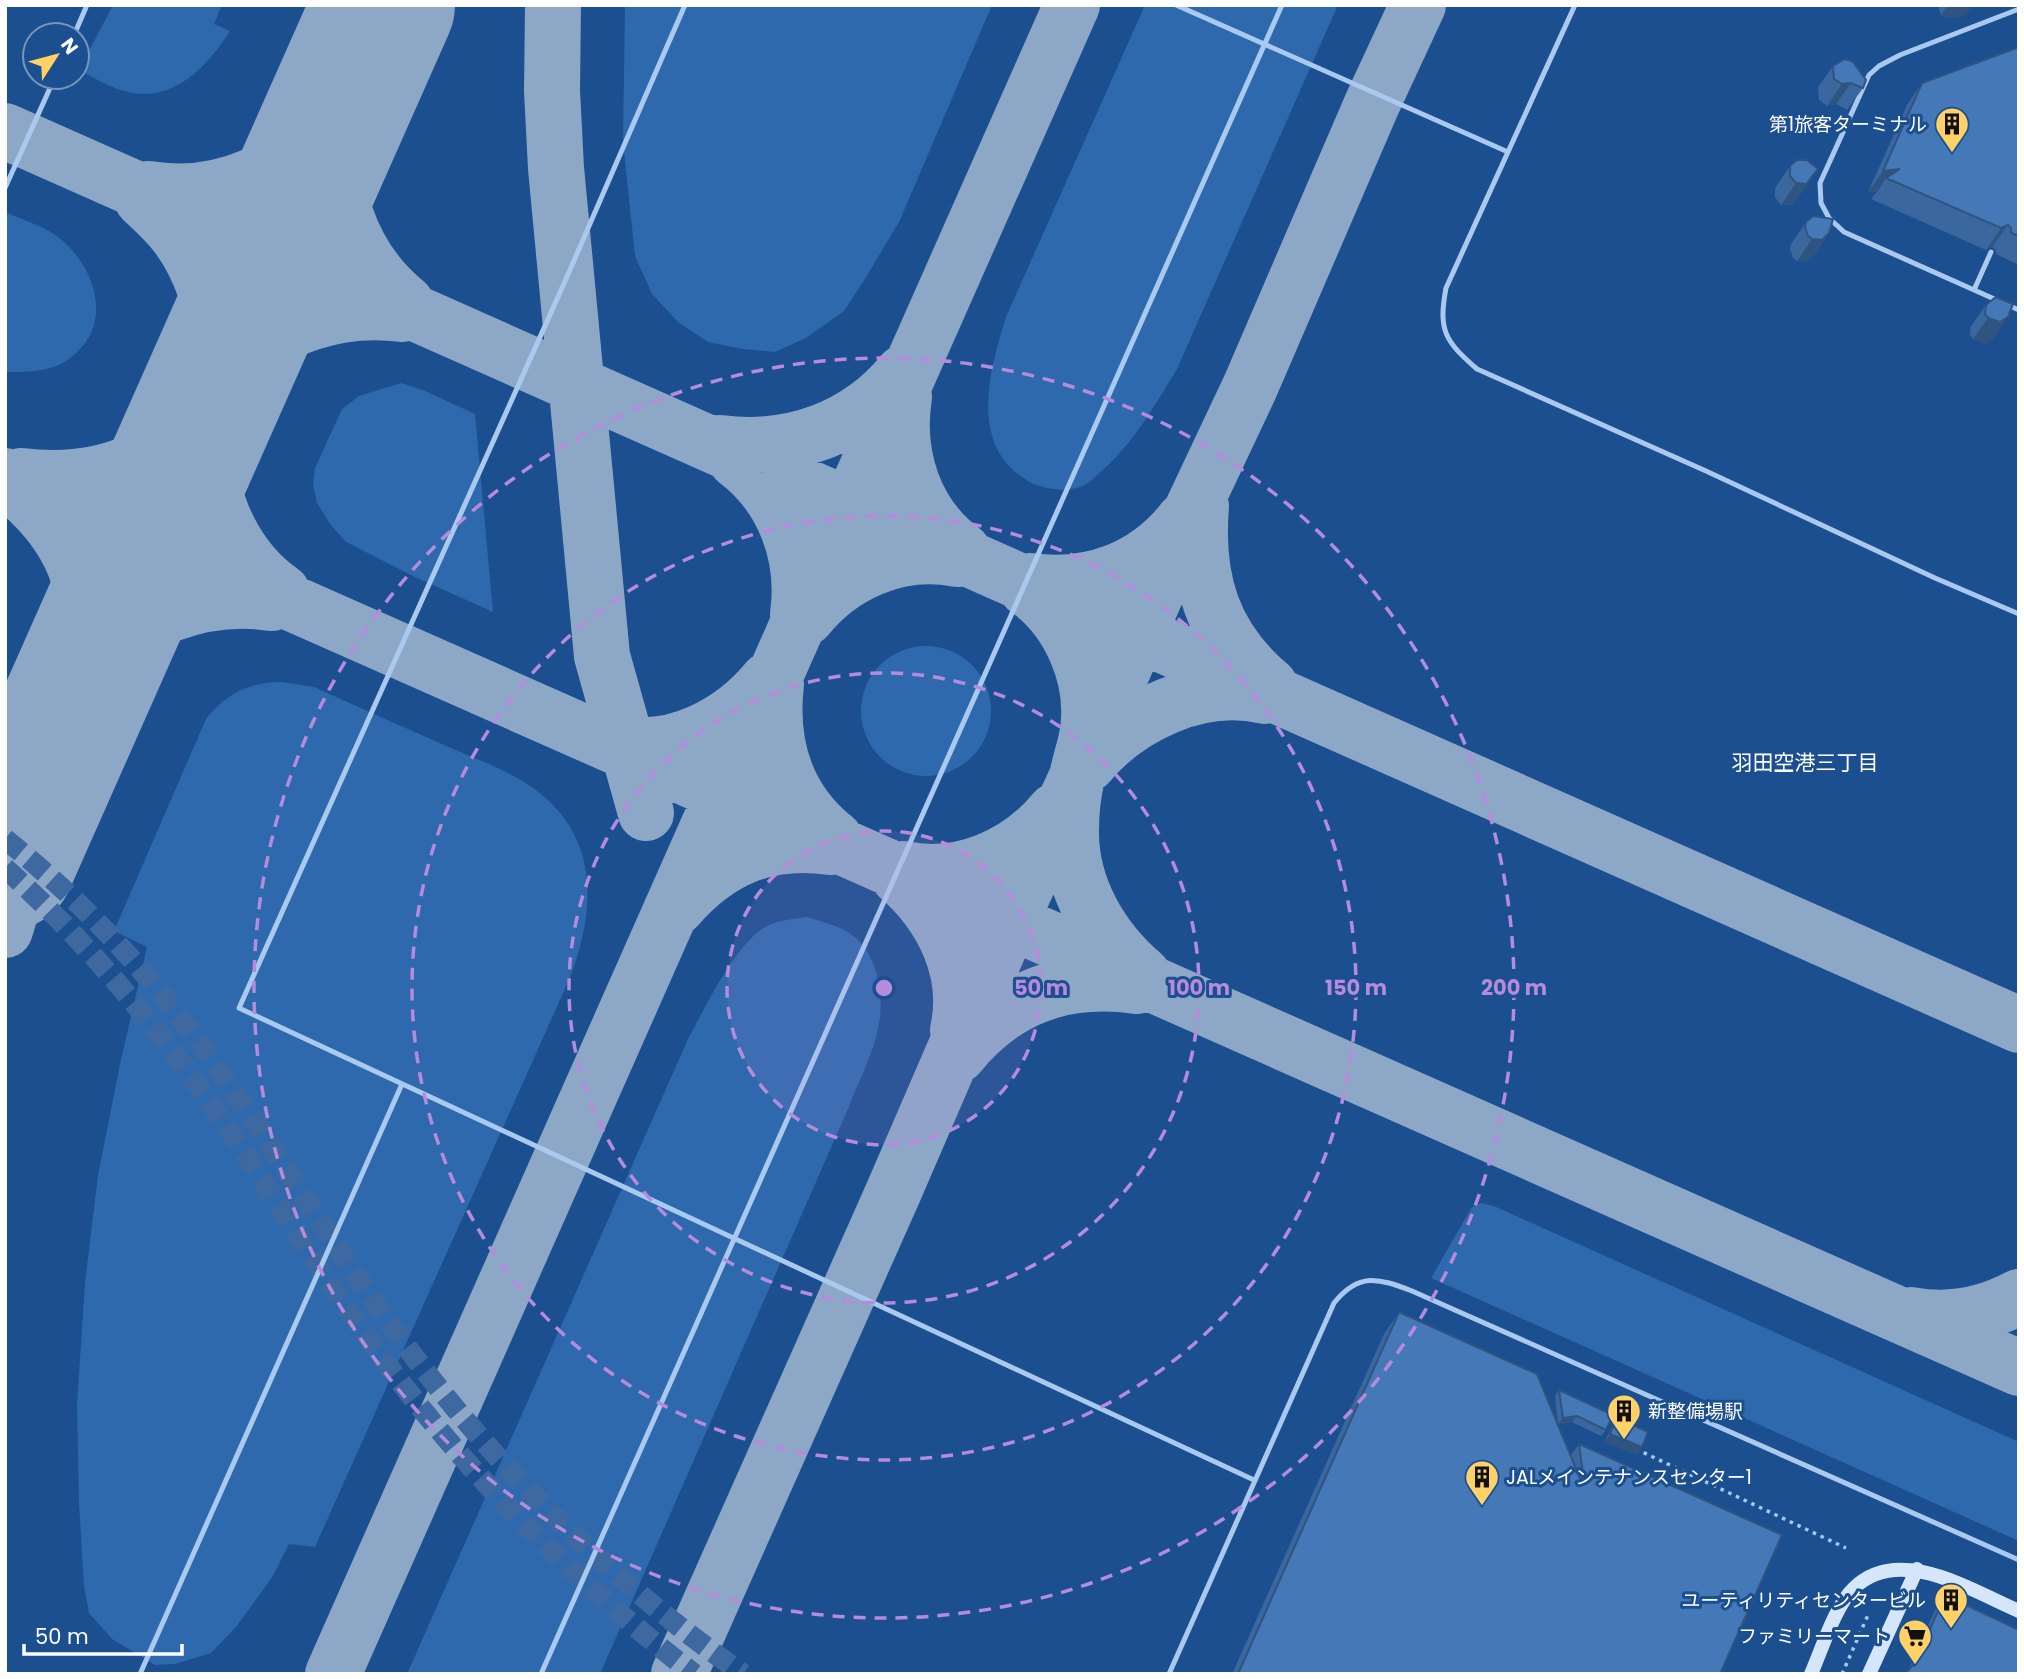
<svg xmlns="http://www.w3.org/2000/svg" width="2024" height="1679" viewBox="0 0 2024 1679" font-family="Poppins,'Noto Sans JP',sans-serif">
<style>
.green{fill:#2e69ad}
.lines{fill:none;stroke-linecap:round;stroke-linejoin:round}
.taxiway{stroke:#8da7c7;stroke-width:56}
.runway{stroke:#8da7c7;stroke-width:142}
.highway-tunnel{stroke:#3d69a0;stroke-width:21;stroke-dasharray:21 10;stroke-linecap:butt}
.path{stroke:#a9c9ee;stroke-width:3.5;stroke-dasharray:3.5 5;stroke-linecap:butt}
.lane{stroke:#a9c9ee;stroke-width:5}
.secondary{stroke:#d6e6fa;stroke-width:14}
.wall{fill:#3a679d}
.shaded-wall{fill:#305480}
.building{fill:#4478b7;stroke:#305480;stroke-width:2}
.ring{fill:none;stroke:#b68bdc;stroke-width:3.5;stroke-dasharray:12 9}
.labels{text-anchor:middle;stroke-width:6;stroke-linejoin:round;paint-order:stroke}
.poi-label{font-size:19px;fill:#fff;stroke:#1b4f8f;text-anchor:end}
.neighbourhood-label{font-size:21px;fill:#fff;stroke:#1b4f8f}
.centre{fill:#b68bdc;stroke:#1b4f8f;stroke-width:3.5}
.ring-label{font-size:21px;text-anchor:middle;font-weight:bold;fill:#b68bdc;stroke:#1b4f8f;stroke-width:6;stroke-linejoin:round;paint-order:stroke}
</style>
<rect width="100%" height="100%" fill="#1b4f8f"/>
<path class="green" d="M113,5h109l-8,19 16,7c-23,36 -58,74 -106,60 -15,-4 -31,-14 -45,-21z
M625,5h367l-92,215 -35,59 -21,32 -38,27 -31,14 -33,-3 -34,-7 -30,-20 -26,-28 -17,-38 -12,-114z
M1145,5h193l-161,364c-23,38 -45,77 -80,106 -3,3 -8,8 -12,10 -17,8 -41,5 -57,-4 -60,-35 -39,-110 -22,-164z
M5,212c16,7 35,13 49,22 38,26 61,85 22,119 -7,6 -14,12 -23,14 -14,5 -33,5 -48,5z
M401,383l24,8 50,23 18,198 -78,-35 -69,-35 -16,-18 -13,-21 -4,-19 2,-16 27,-59 17,-13z
M861 711a65 65 0 1 1 130 0a65 65 0 1 1-130 0Z
M282,682l32,5c46,21 92,41 137,61 25,11 51,20 73,34 76,47 74,124 45,198l-254,567 -26,-3 -16,32 -37,51 -25,26 -36,11 -20,1 -43,-26 -23,-26 -5,-27 -5,-83 -2,-99 8,-121 13,-108 22,-111 27,-117 -33,-16 92,-212c20,-26 44,-37 76,-37z
M807,917c16,5 37,10 49,21 22,20 28,58 23,86 -5,29 -21,58 -31,85l-248,565h-193l281,-635c17,-31 47,-94 77,-112 13,-7 28,-8 42,-10z
M1481,1203l13,3 525,236v99l-588,-263 41,-71z"/>
<g class="lines">
<path class="taxiway" d="M553,5l-1,86 4,77 46,488 44,157
M337,111c-11,71 12,146 69,192
M5,131l2014,894
M148,189c73,12 143,-21 189,-78
M142,199c12,11 24,22 34,35 24,31 39,76 42,115 2,25 -9,49 -11,74 -5,62 23,133 75,169
M904,397c-9,58 10,118 59,154
M720,443c71,9 138,-15 183,-70
M736,460c48,36 70,96 62,154
M5,476l2014,892
M21,476c55,7 112,-4 155,-40 22,-19 36,-44 56,-64 44,-46 108,-66 170,-58
M16,489c66,55 80,116 66,199
M1201,506c-6,73 11,131 69,180
M1030,581c60,8 116,-12 154,-61
M1027,589c43,30 68,89 61,141 -2,16 -8,31 -11,47 -4,17 -6,36 -6,53 -1,57 30,109 72,145
M806,618c36,-45 93,-70 151,-59
M776,684c-7,61 10,116 59,155
M615,742c58,14 118,-19 153,-62
M1088,764c41,-49 112,-83 177,-68
M903,869c57,12 115,-13 152,-58
M898,876c44,38 73,95 60,154
M677,907c42,-48 90,-69 154,-60
M5,930l66,-219c6,-13 11,-26 20,-38 41,-55 115,-80 181,-70
M958,1055c47,-58 106,-79 179,-69
M1911,1315c38,7 74,0 108,-18
M333,1674l739,-1669
M679,1674l214,-481 117,-271 66,-143 116,-269 58,-123 122,-283 46,-99"/>
<path class="runway" d="M5,860l379,-855"/>
<path class="highway-tunnel" d="M5,839c51,41 99,87 141,137 89,104 157,225 236,337 98,139 222,263 361,361
M5,868c77,69 145,150 204,233 54,76 101,157 155,232 92,129 204,244 330,341"/>
<path class="path" d="M1636,1449l210,99
M1842,1674l26,-59"/>
<path class="lane" d="M685,5l-119,274 -327,729 1015,472
M1176,5l332,147
M1575,5l-129,283c-8,43 -1,53 31,81l229,102 229,107 84,36
M2019,9l-119,46 -21,11 -10,9 -49,108 1,20 8,15 15,14 175,78
M74,35l13,-30
M5,188l50,-111
M1974,290l17,-38
M140,1674l262,-590
M541,1674l741,-1669
M1169,1674l165,-371c25,-31 44,-25 78,-12l607,269"/>
<path class="secondary" d="M1811,1674c11,-25 24,-68 43,-86 46,-44 118,3 165,23
M1869,1674l48,-105"/>
</g>
<path class="wall" d="M1938,5h34l-7,10 -16,3 -8,-3z
M2019,47v218l-23,-11v-4l-4,-3 -6,3 -115,-51 6,-7h-9l39,-87 15,-22z
M1833,66l30,22 -16,22 -11,-6 -9,2 -8,-6 -1,-13z
M1790,166l13,25 -12,14h-10l-6,-8v-9z
M1806,222l23,11 -15,22 -8,6h-9l-4,-3 -3,-9 1,-5z
M1986,305l7,34 -8,5 -12,-5 -3,-4 1,-9z
M1399,1312l172,143 8,-11 141,230h-488l152,-340z
M1559,1390l47,40 -5,6 -29,-14 -14,2 -3,-28z
M1617,1418l20,37 -32,-13 7,-16z
M1945,1595l74,35 -111,41 27,-61z"/>
<path class="shaded-wall" d="M1948,5h24l-7,10 -16,3 -8,-3z
M1851,83l-15,21 -9,2 15,-22z
M1818,169l-15,22 -12,14h-10l15,-22z
M1900,169l-14,9 -9,14h-9l15,-21z
M2008,225l-16,22 -6,3 15,-22z
M1829,233l-15,22 -8,6h-9l15,-22z
M2008,317l-15,22 -8,5 -12,-5 15,-21z
M1577,1416l-5,6 -14,2 5,-6z
M1610,1434l32,13 -5,8 -32,-13z"/>
<path class="building" d="M2019,47v189l-8,-3v-5l-3,-3 -7,3 -115,-50 14,-9 -17,2 39,-88z
M1845,59l8,3 13,18 -3,8 -12,-5 -9,1 -8,-5 -1,-13z
M1797,160h10l11,9 -12,15 -10,-1 -6,-7v-10z
M1813,216l20,3 -4,14 -7,7 -10,-1 -4,-3 -3,-9 1,-5z
M1996,297l17,7 -5,13 -8,5 -12,-4 -3,-4 1,-9z
M1399,1312l138,62 44,107h3l-5,-37 203,91 -62,139h-482z
M1559,1390l54,25 -7,15 -29,-14 -14,2z
M1617,1418l31,14 -6,15 -32,-13z
M1945,1595l74,35v44h-114l10,-11z"/>
<circle cx="884" cy="988" r="157" fill="#b68bdc" fill-opacity=".12"/>
<g class="ring">
<circle cx="884" cy="988" r="157"/>
<circle cx="884" cy="988" r="315"/>
<circle cx="884" cy="988" r="472"/>
<circle cx="884" cy="988" r="630"/>
</g>
<defs>
<g id="building-pin" transform="scale(1.75)"><path d="M0 17L-7.5 6A9.5 9.5 0 1 1 7.5 6Z" fill="#ffd166" stroke="#1b4f8f"/><path d="M-4-6H4V6H1V3H-1V6H-4ZM-2.5-4.3h1.7v1.8h-1.7ZM.8-4.3h1.7v1.8H.8ZM-2.5-1h1.7V.8h-1.7ZM.8-1h1.7V.8H.8Z" fill="#111"/></g>
<g id="supermarket-pin" transform="scale(1.75)"><path d="M0 17L-7.5 6A9.5 9.5 0 1 1 7.5 6Z" fill="#ffd166" stroke="#1b4f8f"/><path d="M-6-5.5h2.5l.6 2H6L4.5 2H-2.5L-4.4-4H-6ZM-1.5 3.2a1.3 1.3 0 1 0 .1 0ZM3 3.2a1.3 1.3 0 1 0 .1 0Z" fill="#111"/></g>
</defs>
<g fill-rule="evenodd">
<use href="#building-pin" x="1952" y="124"/>
<use href="#building-pin" x="1624" y="1411"/>
<use href="#building-pin" x="1482" y="1477"/>
<use href="#building-pin" x="1951" y="1600"/>
<use href="#supermarket-pin" x="1915" y="1636"/>
</g>
<g class="labels">
<g class="poi-label">
<text x="1927" y="131">第1旅客ターミナル</text>
<text x="1648" y="1418" text-anchor="start">新整備場駅</text>
<text x="1506" y="1484" text-anchor="start">JALメインテナンスセンター1</text>
<text x="1926" y="1607">ユーティリティセンタービル</text>
<text x="1890" y="1643">ファミリーマート</text>
</g>
<g class="neighbourhood-label">
<text x="1805" y="770">羽田空港三丁目</text>
</g>
</g>
<circle cx="884" cy="988" r="10" class="centre"/>
<g class="ring-label">
<text x="1041" y="995">50 m</text>
<text x="1199" y="995">100 m</text>
<text x="1356" y="995">150 m</text>
<text x="1514" y="995">200 m</text>
</g>
<rect width="2024" height="1679" fill="none" stroke="#ffffff" stroke-width="14"/>
<g transform="translate(56 56) rotate(54)"><circle r="33" fill="#1b4f8f" stroke="#7695bc" stroke-width="2"/>
<path d="M0-5L12 26L0 18L-12 26Z" fill="#ffd166"/>
<text y="-10" font-size="19" font-weight="bold" text-anchor="middle" fill="#ffffff">N</text>
</g>
<path d="M24 1644v10h158v-10" fill="none" stroke="#ffffff" stroke-width="3.5"/>
<text x="35" y="1644" font-size="21" fill="#ffffff" stroke="#1b4f8f" stroke-width="5" paint-order="stroke">50 m</text>
</svg>
